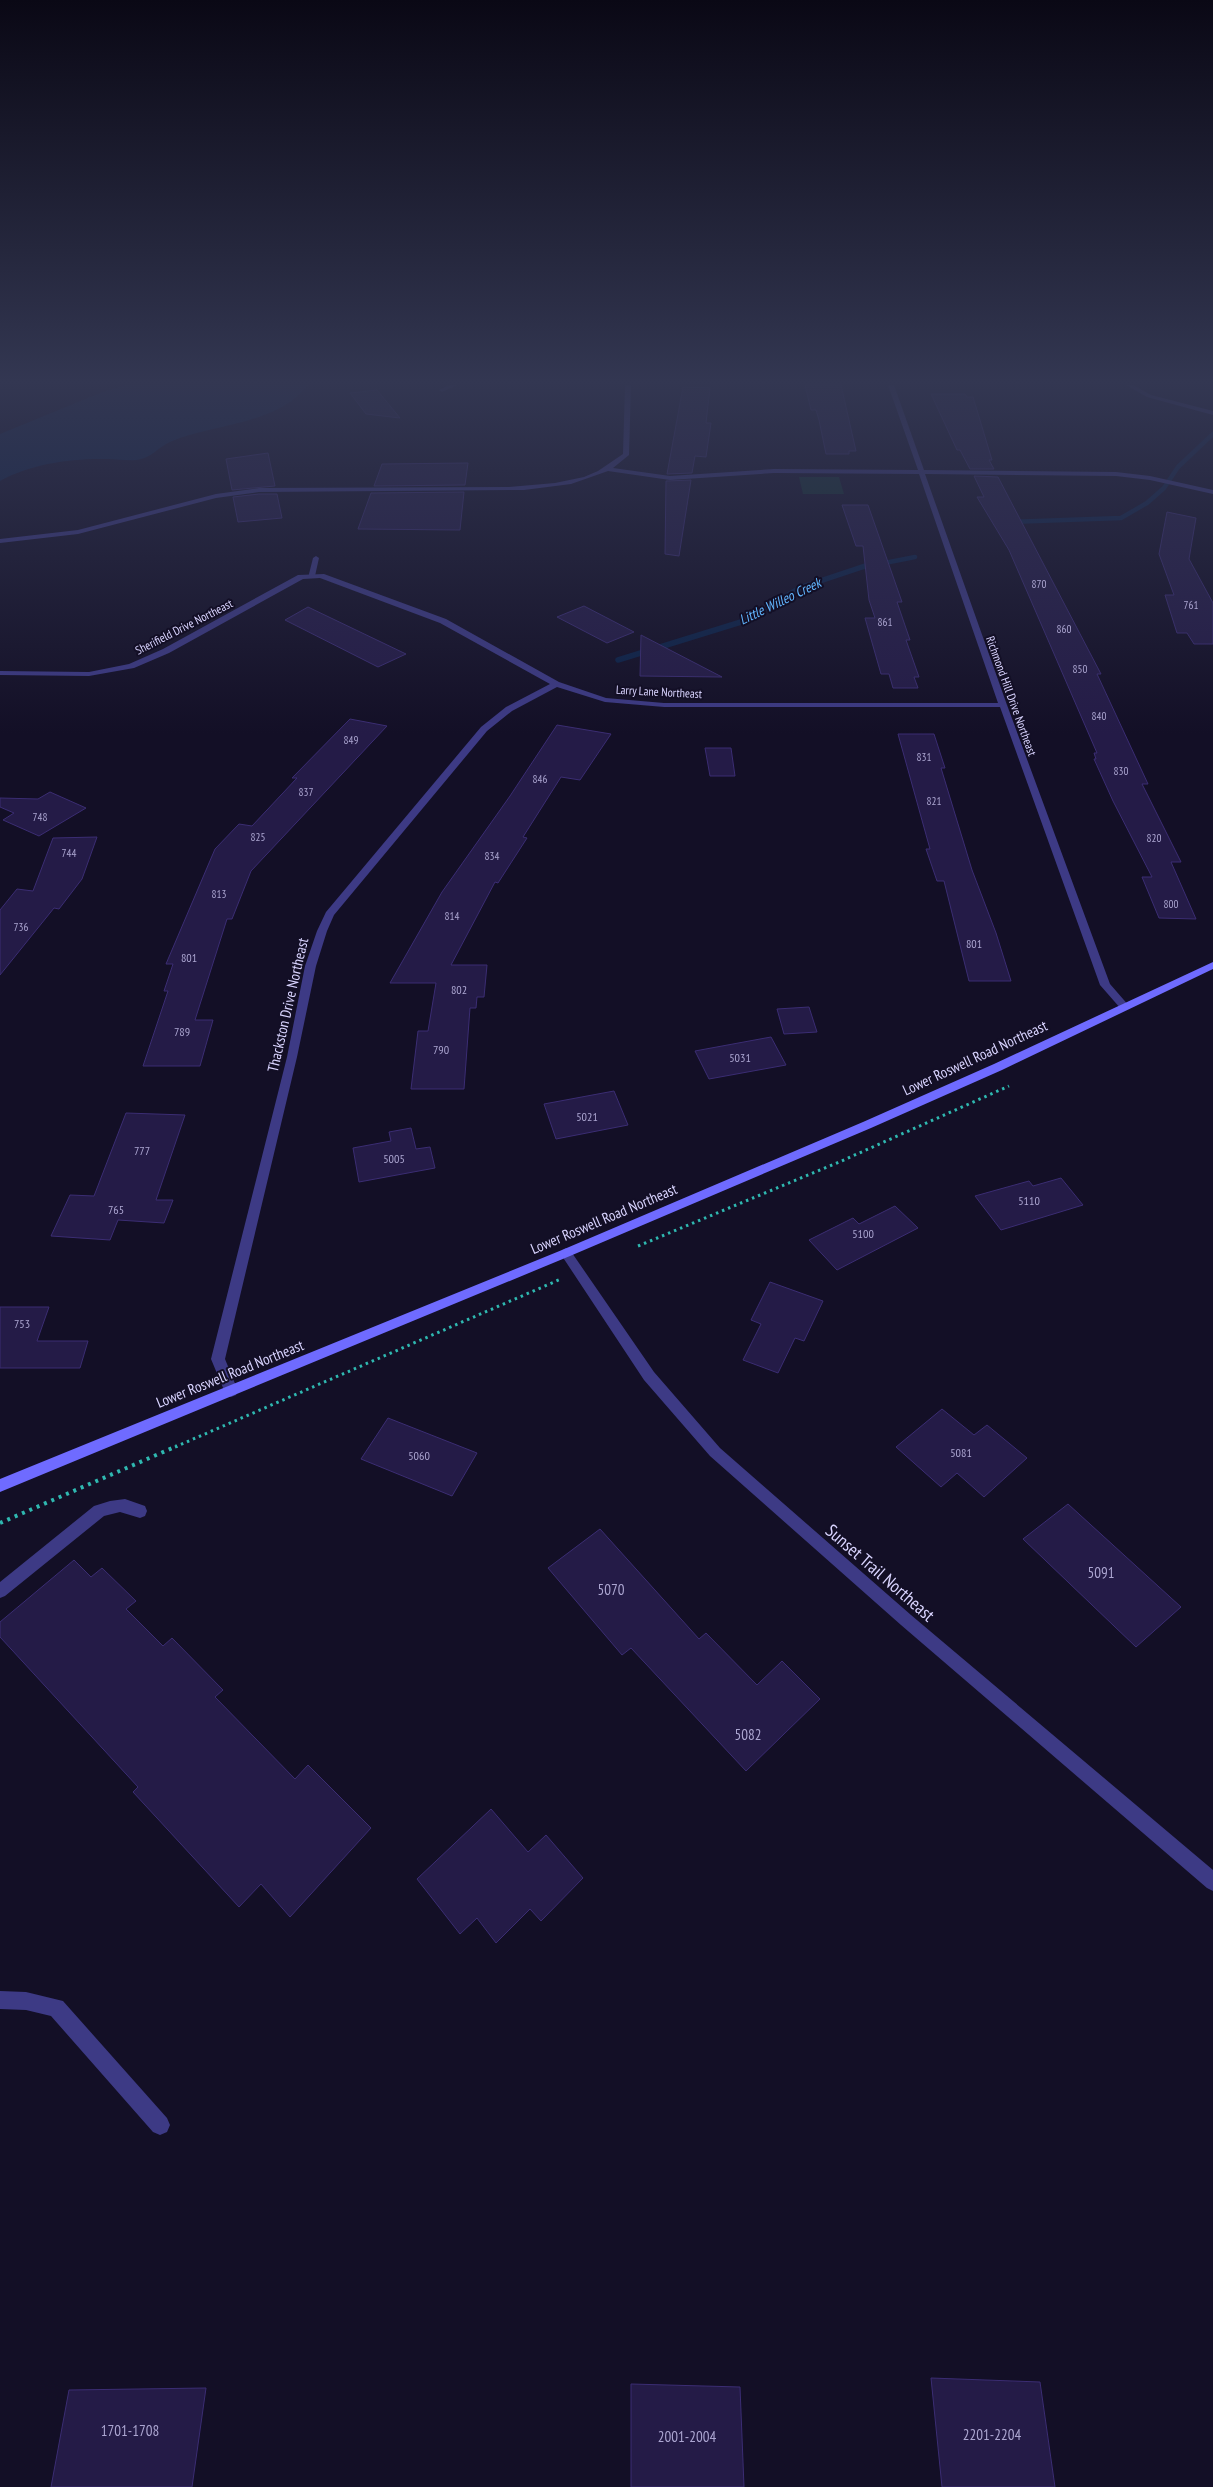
<svg xmlns="http://www.w3.org/2000/svg" width="1213" height="2487" viewBox="0 0 1213 2487" font-family="'PT Sans Narrow',sans-serif">
<style>
.green{fill:#12302f}
.water{fill:#0c2248}
.lines{fill:none;stroke-linecap:round;stroke-linejoin:round}
.stream-far1{stroke:#0c2248;stroke-width:4.5}
.stream{stroke:#0c2248;stroke-width:5.5}
.building{fill:#241b47;stroke:#3b2d73}
.path-far1{stroke:#2fb8b0;stroke-width:3;stroke-dasharray:2.5 4;stroke-linecap:butt}
.path{stroke:#2fb8b0;stroke-width:4;stroke-dasharray:3 5;stroke-linecap:butt}
.lane{fill:#3d3a85;fill-rule:evenodd}
.street{fill:#3d3a85;fill-rule:evenodd}
.secondary{fill:#6f6bff;fill-rule:evenodd}
.labels{text-anchor:middle;stroke-width:4;stroke-linejoin:round;paint-order:stroke}
.far-number-label{font-size:11px;fill:#aca6d1}
.far-street-label{font-size:12px;fill:#d9d4ff;stroke:#130f26}
.number-label{font-size:12px;fill:#aca6d1}
.far-water-label{font-size:14px;font-style:italic;fill:#62b6ff;stroke:#130f26}
.street-label{font-size:15px;fill:#d9d4ff;stroke:#130f26}
.near-number-label{font-size:15px;fill:#aca6d1}
.near-street-label{font-size:18px;fill:#d9d4ff;stroke:#130f26}
</style>
<rect width="100%" height="100%" fill="#130f26"/>
<path class="green" d="M799,477h40l5,17h-41z"/>
<path class="water" d="M125,385h183c-32,41 -94,38 -138,57 -12,5 -18,16 -33,18 -10,1 -20,-1 -30,-1 -35,-1 -77,5 -107,22v-47l100,-41z"/>
<g class="lines">
<path class="stream-far1" d="M1009,522l112,-4 26,-15 17,-15 14,-21 35,-33
M864,567l51,-10"/>
<path class="stream" d="M618,660l123,-38 61,-35 66,-22"/>
</g>
<path class="building" d="M805,385h36l15,66h-7v3h-23l-7,-34 -3,-10h-5z
M683,387l27,1 -4,35h5l-5,34 -11,-1 -3,17 -25,1z
M377,390l23,28 -34,-4 -16,-21z
M931,394h34l2,3h6l19,63h-3l5,9h-24l-10,-19h-3z
M268,453l7,33 -43,4 -6,-31z
M468,463l-3,22 -91,1 8,-22z
M974,476l24,1 103,197h-4l51,110h-6l39,78h-10l25,57 -37,-1 -17,-41h10l-39,-76 -19,-42h2l-2,-6h3l-88,-203 -32,-53h7z
M691,480l-12,76 -14,-2 1,-73z
M464,492l-4,38 -102,-1 13,-36z
M259,494h18l5,24 -44,4 -5,-25z
M842,505h26l34,97h-5l13,38h-4l13,37h-5l4,11h-25l-4,-14h-8l-16,-56h10l-6,-18 -6,-54h-7z
M1167,512l29,6 -7,41 24,44v41h-19l-7,-11h-10l-12,-38h9l-15,-41z
M584,606l50,26 -27,11 -50,-26z
M308,607l98,47 -28,13 -93,-47z
M641,635l81,42 -82,-1z
M350,719l37,7 -136,145 -19,48h-5l-32,101h18l-13,46h-57l25,-75h-4l9,-27h-7l49,-115 24,-25 13,2 45,-48h-5z
M557,725l54,9 -31,46 -19,-3 -38,60 4,1 -29,45 -3,-1 -44,83h36l-3,32h-7l-1,11h-6l-6,81h-53l7,-58h10l8,-48h-46l52,-91 68,-96z
M898,734h36l11,34h-4l31,102 24,63 15,48h-42l-25,-100h-7l-11,-32h4z
M705,748h26l4,28h-25z
M50,792l36,16 -47,28 -36,-16 11,-7 -14,-6v-9l38,1z
M97,837l-15,42 -23,30 -5,-1 -54,67v-65l17,-21 16,2 20,-53z
M809,1007l8,25 -33,2 -7,-25z
M771,1037l15,28 -77,14 -14,-28z
M614,1091l14,34 -72,14 -12,-35z
M126,1113l59,2 -29,85h17l-9,23 -46,-3 -8,20 -59,-4 19,-41 24,1z
M411,1128l5,21 14,-2 5,21 -76,14 -6,-34 38,-7 -2,-9z
M1061,1178l22,27 -82,25 -26,-34 54,-15 4,5z
M895,1206l23,22 -81,42 -28,-30 44,-22 6,6z
M770,1282l53,19 -19,40 -9,-3 -17,35 -35,-13 18,-36 -10,-4z
M0,1307h49l-12,34h51l-8,27h-80z
M942,1409l32,26 13,-10 40,33 -43,39 -27,-24 -16,14 -45,-40z
M388,1418l89,35 -25,43 -91,-37z
M1068,1504l113,103 -45,40 -113,-108z
M600,1529l99,110 7,-6 51,52 25,-24 38,38 -74,72 -115,-123 -9,7 -74,-87z
M74,1560l17,17 11,-9 34,33 -10,8 37,37 9,-8 51,52 -8,7 80,82 13,-14 63,63 -81,89 -29,-33 -22,23 -106,-115 5,-5 -138,-150v-15z
M491,1809l37,43 18,-17 37,43 -42,43 -11,-12 -34,34 -19,-25 -17,16 -43,-55z
M931,2378l109,4 15,105h-113z
M631,2384l109,3 4,100h-113z
M206,2388l-14,99h-141l18,-97z"/>
<g class="lines">
<path class="path-far1" d="M638,1246l199,-83 172,-77
M175,1447l386,-168"/>
<path class="path" d="M0,1523l177,-77"/>
<path class="lane" d="M316,556l3,2 -4,18 -7,2 5,-20z
M125,1499l20,7 2,5 -2,5 -5,2 -20,-6 -16,4 -99,80 -5,2v-16l94,-76 16,-5z
M0,1991l26,1 37,9 104,117 3,7 -3,7 -7,3 -7,-3 -102,-116 -25,-6 -26,-1z"/>
<path class="street" d="M449,385h8l-15,7 -3,-2z
M625,385h6l-2,70 -16,13 57,8 104,-7 144,1 -30,-85h6l30,85 192,2 34,4 63,14v4l-63,-14 -34,-4 -191,-2 82,231 103,279 20,23 -1,2h-8l-21,-24 -100,-278h-336l-59,-5 -48,-15 -45,24 -25,20 -153,184 -7,16 -11,35 -19,91 -72,302 13,32 -2,4 -5,2 -5,-2 -15,-36 76,-302 18,-91 12,-35 9,-19 155,-185 25,-20 44,-23 -110,-61 -120,-45 -17,1 -134,74 -35,15 -45,8 -89,-1v-4l89,1 40,-8 34,-15 135,-74 26,-1 122,45 113,63 47,16 58,5h334l-79,-229 -145,-1 -104,7 -62,-9 -37,13 -47,6 -265,2 -43,6 -138,36 -78,9v-4l78,-9 138,-36 43,-6 250,-1 46,-4 29,-6 14,-6 25,-17z
M1126,385h7l18,10 62,16v4l-66,-18z
M566,1248l4,2 84,122 66,76 191,167 302,255v21l-6,-3 -306,-263 -191,-169 -66,-76 -82,-124 -2,-3 2,-3z"/>
<path class="secondary" d="M1213,962v7l-211,101 -131,58 -301,128 -570,236v-13l562,-229 301,-128 131,-58z"/>
</g>
<linearGradient id="sky" x2="0" y2="1"><stop stop-color="#0a0815"/><stop offset="0.52" stop-color="#333752"/><stop offset="1" stop-color="#333752" stop-opacity="0"/></linearGradient>
<rect width="1213" height="734" fill="url(#sky)"/>
<g class="labels">
<g class="far-number-label">
<text x="1039" y="588">870</text>
<text x="1191" y="609">761</text>
<text x="885" y="626">861</text>
<text x="1064" y="633">860</text>
<text x="1080" y="673">850</text>
<text x="1099" y="720">840</text>
<text x="351" y="744">849</text>
<text x="924" y="761">831</text>
<text x="1121" y="775">830</text>
<text x="540" y="783">846</text>
<text x="306" y="796">837</text>
<text x="934" y="805">821</text>
<text x="40" y="821">748</text>
<text x="258" y="841">825</text>
<text x="1154" y="842">820</text>
<text x="69" y="857">744</text>
<text x="492" y="860">834</text>
<text x="219" y="898">813</text>
<text x="1171" y="908">800</text>
<text x="452" y="920">814</text>
<text x="21" y="931">736</text>
</g>
<g class="far-street-label">
<text transform="translate(184 627) rotate(-27)" y="4">Sherifield Drive Northeast</text>
<text transform="translate(659 692) rotate(3)" y="4">Larry Lane Northeast</text>
<text transform="translate(1011 696) rotate(70)" y="4">Richmond Hill Drive Northeast</text>
</g>
<g class="number-label">
<text x="974" y="948">801</text>
<text x="189" y="962">801</text>
<text x="459" y="994">802</text>
<text x="182" y="1036">789</text>
<text x="441" y="1054">790</text>
<text x="740" y="1062">5031</text>
<text x="587" y="1121">5021</text>
<text x="142" y="1155">777</text>
<text x="394" y="1163">5005</text>
<text x="1029" y="1205">5110</text>
<text x="116" y="1214">765</text>
<text x="863" y="1238">5100</text>
<text x="22" y="1328">753</text>
<text x="961" y="1457">5081</text>
<text x="419" y="1460">5060</text>
</g>
<g class="far-water-label">
<text transform="translate(780 601) rotate(-26)" y="5">Little Willeo Creek</text>
</g>
<g class="street-label">
<text transform="translate(288 1005) rotate(-77)" y="5">Thackston Drive Northeast</text>
<text transform="translate(975 1058) rotate(-25)" y="5">Lower Roswell Road Northeast</text>
<text transform="translate(604 1219) rotate(-23)" y="5">Lower Roswell Road Northeast</text>
<text transform="translate(230 1374) rotate(-22)" y="5">Lower Roswell Road Northeast</text>
</g>
<g class="near-number-label">
<text x="1101" y="1578">5091</text>
<text x="611" y="1595">5070</text>
<text x="748" y="1740">5082</text>
<text x="130" y="2436">1701-1708</text>
<text x="992" y="2440">2201-2204</text>
<text x="687" y="2442">2001-2004</text>
</g>
<g class="near-street-label">
<text transform="translate(880 1573) rotate(41)" y="6">Sunset Trail Northeast</text>
</g>
</g>
</svg>
